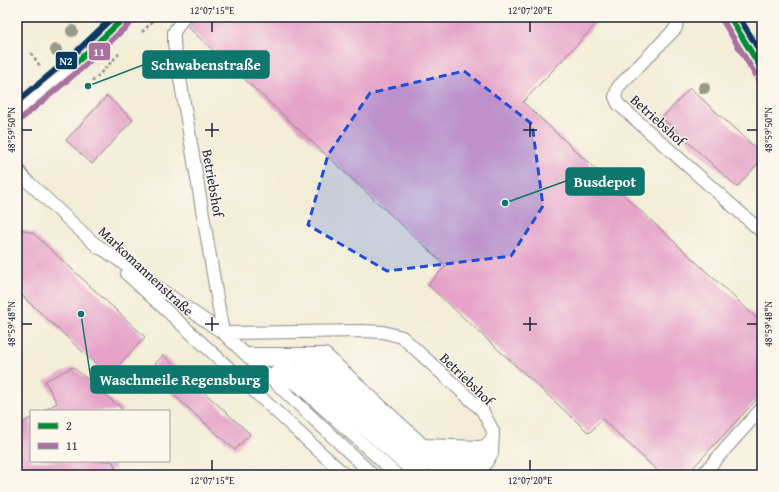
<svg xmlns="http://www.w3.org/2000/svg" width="779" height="492" viewBox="0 0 779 492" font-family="'Gentium Book Plus',serif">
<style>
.building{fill:#e5a1c7}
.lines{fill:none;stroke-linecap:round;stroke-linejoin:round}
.lane-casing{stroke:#8a8889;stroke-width:14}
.street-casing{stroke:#8a8889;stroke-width:24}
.secondary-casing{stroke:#8a8889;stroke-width:24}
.path{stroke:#8a8889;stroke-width:2.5;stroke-dasharray:3 3;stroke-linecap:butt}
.lane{stroke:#fff;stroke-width:12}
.street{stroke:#fff;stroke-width:22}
.secondary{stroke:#fff;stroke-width:22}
.bus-1-casing{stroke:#fbf7ec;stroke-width:9}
.bus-2-casing{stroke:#fbf7ec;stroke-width:9}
.bus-3-casing{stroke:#fbf7ec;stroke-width:9}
.bus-1{stroke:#048d35;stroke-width:6}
.bus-2{stroke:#a9719e;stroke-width:6}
.bus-3{stroke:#0b3861;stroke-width:6}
.tree{fill:#989a8c}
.marked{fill:#1d4ed8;fill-opacity:0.2;stroke:#1d4ed8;stroke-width:3;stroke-dasharray:8 5;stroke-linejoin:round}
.ticks{fill:none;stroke:#22223b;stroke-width:1.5}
.labels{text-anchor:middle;stroke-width:3;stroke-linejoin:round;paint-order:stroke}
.street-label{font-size:14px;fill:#22223b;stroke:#fbf7ec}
.leader{fill:none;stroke:#0f766e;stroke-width:1.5}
.callout-dot{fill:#0f766e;stroke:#fbf7ec;stroke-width:1.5}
.callout{fill:#0f766e;stroke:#0f766e;stroke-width:1.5}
.callout-label{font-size:15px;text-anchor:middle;font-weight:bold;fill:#fff}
.line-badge{stroke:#fbf7ec;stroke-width:1.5}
.badge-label{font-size:11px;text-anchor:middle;font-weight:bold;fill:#fff}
.neatline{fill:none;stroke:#22223b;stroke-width:1.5}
.ticks-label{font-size:10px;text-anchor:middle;fill:#22223b}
</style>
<rect width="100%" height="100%" fill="#fbf7ec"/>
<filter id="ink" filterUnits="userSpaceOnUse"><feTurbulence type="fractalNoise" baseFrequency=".025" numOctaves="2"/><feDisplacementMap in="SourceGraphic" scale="8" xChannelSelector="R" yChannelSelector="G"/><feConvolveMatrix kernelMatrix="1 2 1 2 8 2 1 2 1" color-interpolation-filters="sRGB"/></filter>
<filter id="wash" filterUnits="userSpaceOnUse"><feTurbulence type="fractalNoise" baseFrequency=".012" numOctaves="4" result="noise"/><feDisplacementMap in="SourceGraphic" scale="16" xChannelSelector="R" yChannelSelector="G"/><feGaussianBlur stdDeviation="0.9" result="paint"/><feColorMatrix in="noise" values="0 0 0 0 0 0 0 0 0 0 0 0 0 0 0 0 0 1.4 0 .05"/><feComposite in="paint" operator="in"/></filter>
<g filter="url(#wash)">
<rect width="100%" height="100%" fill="#f3edd7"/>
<g id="blocks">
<path class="building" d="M197,17h400l3,3 -77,82 239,221v71l-76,81h-24l-60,-56 -13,14 -161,-148 18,-19 -258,-239z
M690,88l72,66v5l-25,28 -75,-69z
M107,96l26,24 -41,44 -26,-24z
M17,228l16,5 112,104 -36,39 -92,-85z
M163,355l87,79 -15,16 -87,-78z
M73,367l51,44h-81l14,-8 -12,-22z
M31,418v43h81l4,7 -13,7h-86v-49z"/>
</g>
</g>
<g filter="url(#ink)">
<use href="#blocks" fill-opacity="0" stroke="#8a8889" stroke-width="1"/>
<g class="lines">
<g class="lane-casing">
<path id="lane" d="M184,17l-10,15v11l49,290 150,142
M677,17l-1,11 -58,59 -3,10 3,7 144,128
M17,168l6,9 76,71
M94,243l129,90 139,-2 21,1 19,5 80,73 11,21 -1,22 -8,13 -9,9
M127,274l218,201
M247,354h78l98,91 57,2 7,-2 5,-7
M266,359l47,11 103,91 10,4 58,1
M304,361l15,1 98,89 7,4 58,1 10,-3
M286,370l21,8 98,87 13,9 4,1
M276,372l23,14 98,89
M702,475l60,-67"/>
</g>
<g class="street-casing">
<path id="street" d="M730,17l32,53"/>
</g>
<g class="secondary-casing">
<path id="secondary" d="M17,112l60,-50 48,-45"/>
</g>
<path class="path" d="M142,32l15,-15
M31,53l9,13
M88,86l32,-33"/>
<use href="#lane" class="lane"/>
<use href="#street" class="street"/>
<use href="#secondary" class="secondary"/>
<g class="bus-1-casing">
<path id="bus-1" d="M730,17l32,53
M77,62l48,-45"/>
</g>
<g class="bus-2-casing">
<path id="bus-2" d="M723,21l32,53
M22,118l60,-50 48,-45"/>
</g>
<g class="bus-3-casing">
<path id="bus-3" d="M739,17l23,38
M17,102l55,-46 41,-39"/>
</g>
<use href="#bus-1" class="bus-1"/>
<use href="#bus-2" class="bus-2"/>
<use href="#bus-3" class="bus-3"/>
</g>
<g class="tree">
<circle cx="72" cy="31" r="6"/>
<circle cx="56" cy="50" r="6"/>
<circle cx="704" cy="88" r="6"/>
</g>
</g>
<path class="marked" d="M464,71l68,53 11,82 -32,50 -124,15 -79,-46 20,-70 42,-62z"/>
<path class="ticks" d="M212,22v10M530,22v10M212,123v14M530,123v14M22,130h10M205,130h14M523,130h14M747,130h10M212,317v14M530,317v14M22,324h10M205,324h14M523,324h14M747,324h10M212,460v10M530,460v10"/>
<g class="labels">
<g class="street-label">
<text transform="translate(658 120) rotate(42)" y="5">Betriebshof</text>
<text transform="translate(213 183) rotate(80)" y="5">Betriebshof</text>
<text transform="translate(146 271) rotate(43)" y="5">Markomannenstraße</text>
<text transform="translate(467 379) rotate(44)" y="5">Betriebshof</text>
</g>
</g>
<path class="leader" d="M88 86L143 65M505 203L566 181M81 314L91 380"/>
<g class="callout-dot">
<circle cx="88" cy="86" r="4"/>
<circle cx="505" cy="203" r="4"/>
<circle cx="81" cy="314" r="4"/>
</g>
<g class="callout">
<rect x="143" y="51" width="126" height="27" rx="4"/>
<rect x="566" y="168" width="78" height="27" rx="4"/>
<rect x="91" y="366" width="177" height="27" rx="4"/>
</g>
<g class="callout-label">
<text x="206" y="70">Schwabenstraße</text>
<text x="605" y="187">Busdepot</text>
<text x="180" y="385">Waschmeile Regensburg</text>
</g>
<g class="line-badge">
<rect x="88" y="42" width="23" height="19" rx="4" fill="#a9719e"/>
<rect x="55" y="51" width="23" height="19" rx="4" fill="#0b3861"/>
</g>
<g class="badge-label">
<text x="99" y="56">11</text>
<text x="66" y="65">N2</text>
</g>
<rect width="779" height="492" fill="none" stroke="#fbf7ec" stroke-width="44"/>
<rect x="30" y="410" width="140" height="52" fill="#fbf7ec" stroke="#a4a2a5"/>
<rect x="38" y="423" width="20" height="6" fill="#048d35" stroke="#a4a2a5"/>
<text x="66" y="430" font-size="12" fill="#22223b">2</text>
<rect x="38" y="443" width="20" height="6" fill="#a9719e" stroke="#a4a2a5"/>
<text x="66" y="450" font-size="12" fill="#22223b">11</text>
<rect x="22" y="22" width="735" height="448" class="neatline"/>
<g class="ticks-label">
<text x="212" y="14">12°07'15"E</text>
<text x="530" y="14">12°07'20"E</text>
<text transform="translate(11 130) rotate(-90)" y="4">48°59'50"N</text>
<text transform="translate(768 130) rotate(-90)" y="4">48°59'50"N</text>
<text transform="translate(11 324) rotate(-90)" y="4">48°59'48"N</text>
<text transform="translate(768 324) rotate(-90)" y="4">48°59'48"N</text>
<text x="212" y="484">12°07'15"E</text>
<text x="530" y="484">12°07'20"E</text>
</g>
</svg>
